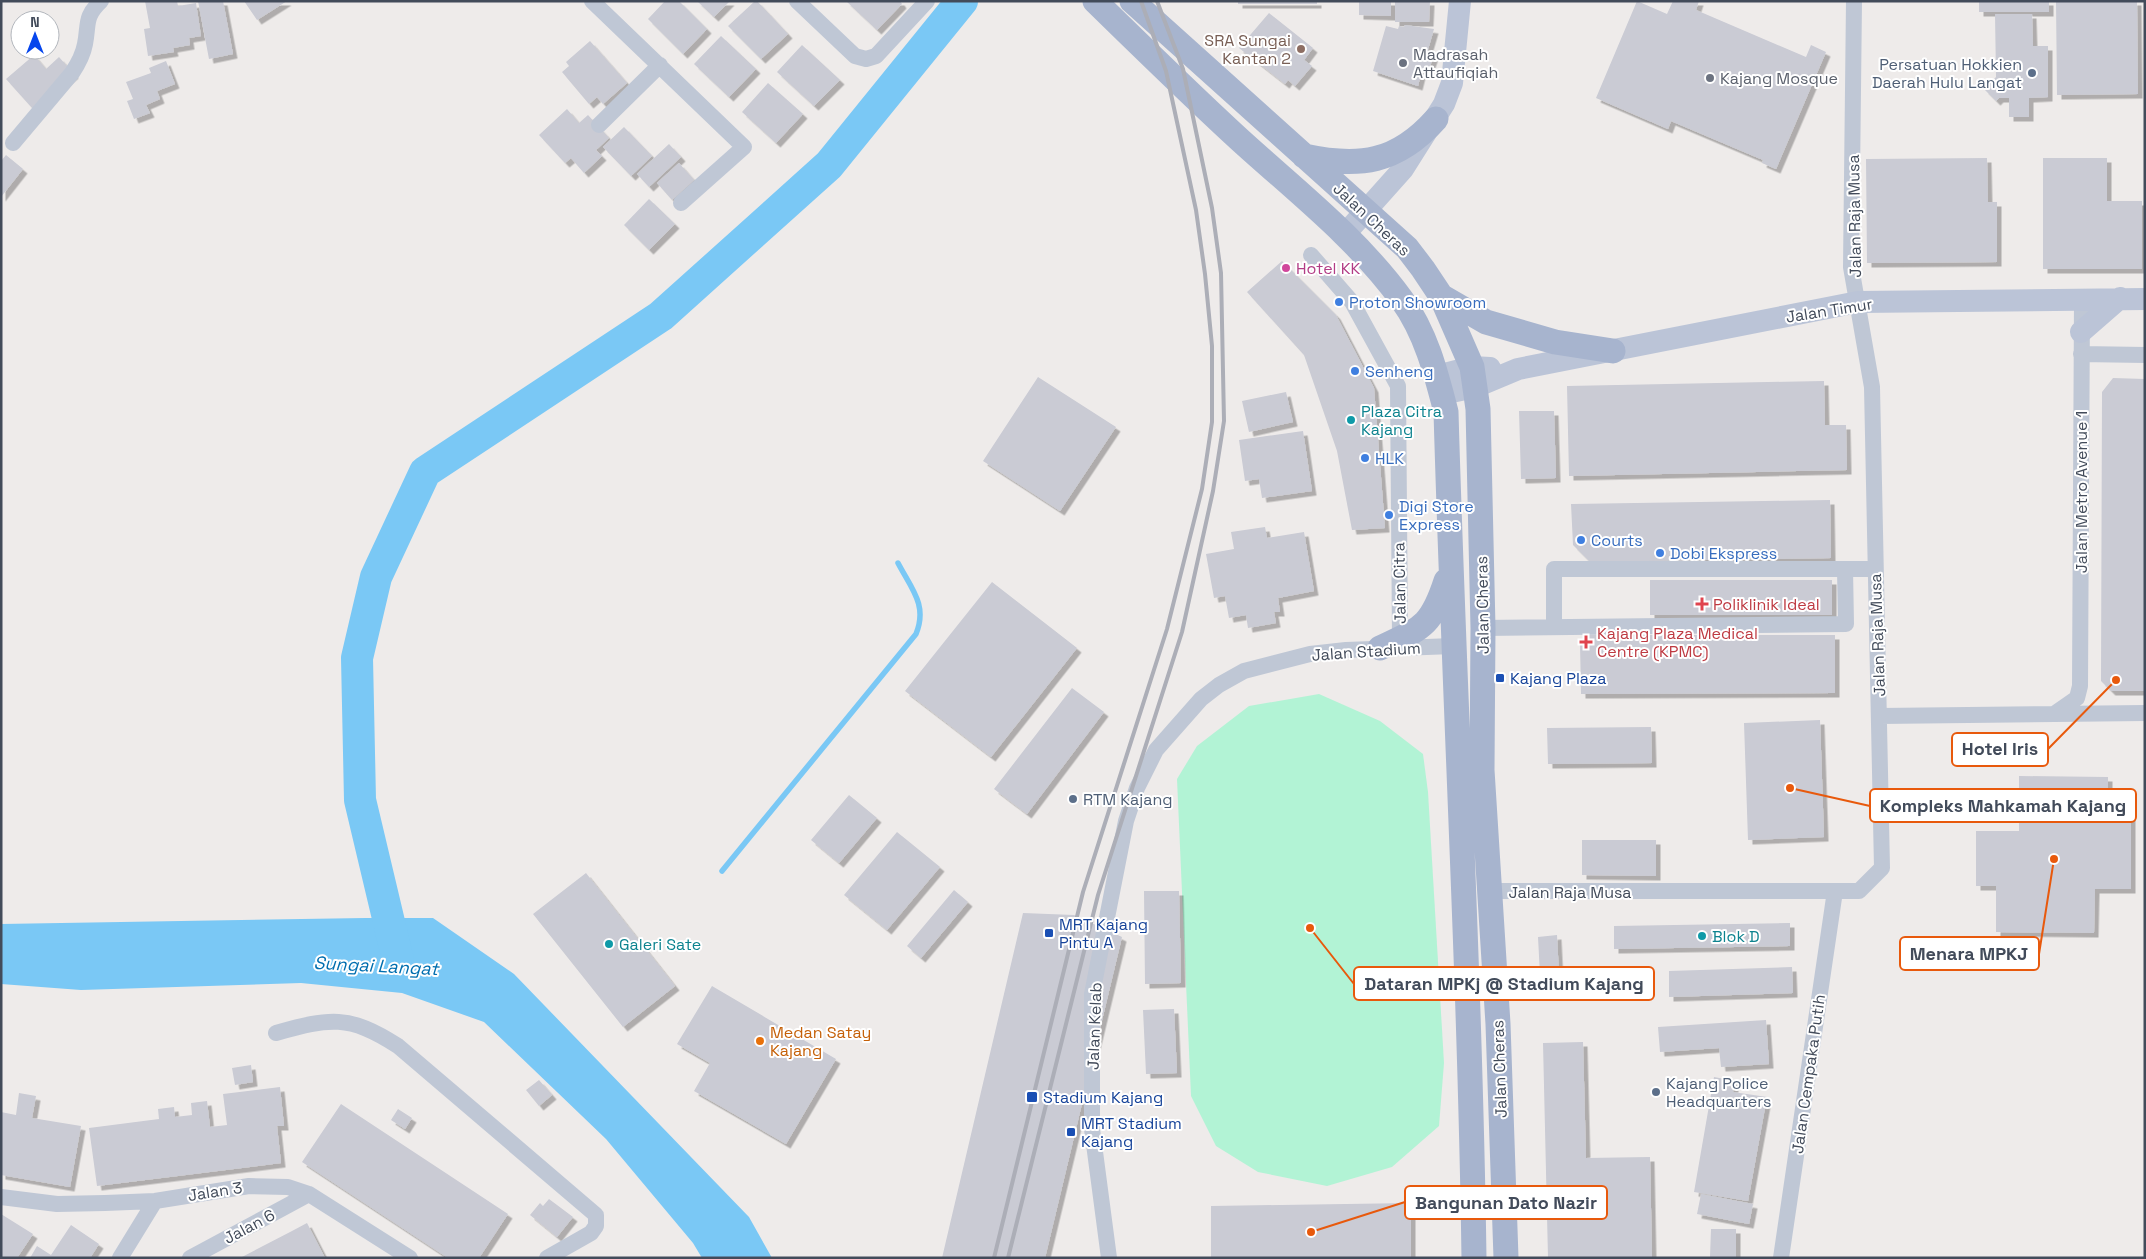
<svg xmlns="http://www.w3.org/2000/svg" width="2146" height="1259" viewBox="0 0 2146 1259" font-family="'Space Grotesk',sans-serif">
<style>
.green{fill:#b2f3d5}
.water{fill:#7ac8f5}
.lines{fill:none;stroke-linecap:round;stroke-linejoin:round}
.stream{stroke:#7ac8f5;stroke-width:5.5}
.river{stroke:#7ac8f5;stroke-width:32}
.building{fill:#cacbd4;filter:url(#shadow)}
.minor{stroke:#bfc7d5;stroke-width:16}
.secondary{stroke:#bbc4d7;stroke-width:22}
.primary{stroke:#a7b4ce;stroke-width:25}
.rail{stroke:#acaeb7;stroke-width:4}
.education-dot{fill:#8d6e63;stroke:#fff;stroke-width:2}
.worship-dot{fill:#6b7280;stroke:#fff;stroke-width:2}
.service-dot{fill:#5c6f8a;stroke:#fff;stroke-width:2}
.hotel-dot{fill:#d1479c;stroke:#fff;stroke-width:2}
.shop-dot{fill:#3f7fe0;stroke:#fff;stroke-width:2}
.culture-dot{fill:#0f9aa8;stroke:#fff;stroke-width:2}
.health-dot{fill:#e0444e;stroke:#fff;stroke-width:2}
.transit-dot{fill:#1a4fb4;stroke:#fff;stroke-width:2}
.food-dot{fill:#e8710a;stroke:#fff;stroke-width:2}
.labels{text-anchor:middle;stroke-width:4;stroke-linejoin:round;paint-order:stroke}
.education-label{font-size:16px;fill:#785e54;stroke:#fff;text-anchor:end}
.worship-label{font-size:16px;fill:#5b616d;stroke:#fff;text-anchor:start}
.service-label{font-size:16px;fill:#4e5e75;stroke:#fff;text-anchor:start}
.street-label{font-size:16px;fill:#424b5a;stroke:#fff}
.hotel-label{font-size:16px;fill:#b23c85;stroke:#fff;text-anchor:start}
.shop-label{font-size:16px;fill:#366cbe;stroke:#fff;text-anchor:start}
.culture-label{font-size:16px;fill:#0d838f;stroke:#fff;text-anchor:start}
.health-label{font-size:16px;fill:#be3a42;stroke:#fff;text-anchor:start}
.transit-label{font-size:16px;fill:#164399;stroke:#fff;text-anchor:start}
.food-label{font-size:16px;fill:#c56008;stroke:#fff;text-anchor:start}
.water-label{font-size:18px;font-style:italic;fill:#006eaf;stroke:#fff}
.leader{fill:none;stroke:#e8590c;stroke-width:2}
.callout-dot{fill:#e8590c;stroke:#fff;stroke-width:2}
.callout{fill:#fff;stroke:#e8590c;stroke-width:2}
.callout-label{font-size:18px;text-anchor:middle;font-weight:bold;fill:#424b5a}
</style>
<defs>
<filter id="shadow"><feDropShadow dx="4.5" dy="4.5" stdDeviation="0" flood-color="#0004"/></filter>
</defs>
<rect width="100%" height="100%" fill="#eeebea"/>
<path class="green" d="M1319,694l61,27 43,33 5,38 16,271 -5,63 -47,41 -65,19 -69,-14 -42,-26 -25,-50 -14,-317 20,-33 52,-40z"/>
<path class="water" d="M365,918h68l81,56 235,243 23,41h-70l-9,-15 -87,-104 -122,-117 -82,-29 -101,-10 -220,7 -80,-6v-60z"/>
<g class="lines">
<path class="stream" d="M722,871l194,-237c12,-29 -5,-46 -18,-71"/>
<path class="river" d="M398,960l-38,-160 -3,-142 19,-81 49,-105 236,-156 168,-151 133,-164"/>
</g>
<path class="building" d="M145,1h32l1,5 18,-3 5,33 -12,2 1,7 -17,3 1,4 -26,4 -4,-27 6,-1z
M198,1h25l10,53 -24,5z
M244,1h43l-30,19z
M665,1h14l28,28 -24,25 -35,-35z
M697,1h33l-16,16z
M755,1h2l31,33 -27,25 -33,-33z
M846,1h54l2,3 -25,26z
M1238,1h79v3h-79z
M1359,1h32v15l-32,-1z
M1395,1h35l-1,21h-34z
M1637,1l30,13 6,-13h26l-3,9 110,47 5,-12 15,7 -50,117 -14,-6 1,-3 -92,-39 -3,8 -72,-31z
M1979,1h70v11h-70z
M2056,1h81l1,93 -81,1z
M1269,13l44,35 -9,12 8,6 -17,20 -7,-6 -3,4 -46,-36z
M1995,14h37l1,32h15v51l-19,1v19h-20v-19h-10l-3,3 -12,-12 12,-12z
M1405,25l29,4 -7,24 7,2 -6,17 -6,-2 -4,16 -45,-15 13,-45 12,3 1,-3 5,1z
M721,36l35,33 -27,28 -35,-33z
M590,41l37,42 -24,21 -6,-7 -8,7 -27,-32 7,-6 -3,-4z
M802,45l38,35 -26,26 -37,-34z
M34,55l12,14 13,-12 15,17 -41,35 -27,-30z
M166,61l9,23 -18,7 3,8 -14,6 4,8 -16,6 -7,-18 6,-2 -7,-17 25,-9 -2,-5z
M768,83l35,31 -27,29 -34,-31z
M567,109l12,14 9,-8 21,23 -13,12 6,6 -18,17 -13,-15 -6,5 -26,-28z
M624,127l28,29 -21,20 -28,-29z
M669,144l12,13 -32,30 -12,-13z
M6,155l17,14 -22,28v-36z
M1987,158l1,44h9v60l-130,1 -1,-104z
M2043,158h64v43h35v68h-99z
M679,163l15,17 -22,20 -15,-17z
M649,199l26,25 -26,26 -25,-25z
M1282,261l54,54 38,73 11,140 -33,2 -15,-79 -33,-96 -57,-63z
M1038,377l78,50 -56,84 -77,-50z
M2113,378l32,1v312h-34l-10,-10 1,-289z
M1824,381l1,44h21l1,45 -278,6 -2,-90z
M1286,392l7,30 -44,10 -7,-31z
M1519,411h35l2,67 -35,1z
M1303,431l9,60 -50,7 -3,-19 -14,2 -6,-41z
M1830,500l1,58 -241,4 -17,-17 -2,-41z
M1265,527l2,11 37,-6 10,59 -36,7 2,14h-6l2,11 -28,5 -2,-13 -17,3 -4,-22 -11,2 -8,-44 28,-5 -3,-17z
M1650,580h182v35h-182z
M992,582l85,66 -86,109 -86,-66z
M1589,635h246v58l-254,1 -1,-51z
M1072,688l32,24 -77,102 -33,-25z
M1820,720l4,117 -76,3 -4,-117z
M1651,727l1,36 -104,1 -1,-36z
M2019,776l89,1v27h23v85h-36l-1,44 -98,-1v-46h-20v-55h43z
M849,795l28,23 -38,45 -28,-23z
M897,832l43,35 -53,63 -43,-35z
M1582,840h74v36l-74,-1z
M586,873l89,113 -52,41 -90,-113z
M954,890l14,12 -47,56 -14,-12z
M1144,891h35l2,92 -36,1z
M1023,913l51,2 48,22 -77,321h-103z
M1790,923v23l-176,3v-23z
M1557,935l2,40 57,-3 1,19 -96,5 -1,-20 20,-1 -2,-38z
M1792,967l1,26 -124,4v-26z
M712,986l124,73 -50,85 -92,-53 16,-28 -33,-19z
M1174,1009l3,64 -31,1 -3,-64z
M1766,1020l3,44 -48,3 -2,-19 -59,4 -2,-25z
M1583,1042l3,116 64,-1 2,101h-104l-5,-215z
M251,1065l2,17 -18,3 -3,-17z
M1714,1077l21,4 -2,11 34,5 -19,104 -54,-9z
M539,1080l13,15 -13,11 -13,-16z
M280,1087l4,39h-7l4,37 -184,23 -8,-58 70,-9 -1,-10 16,-2 1,10 17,-2 -1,-12 16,-2 3,26 17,-2 -4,-31z
M19,1093l17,3 -4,22 49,8 -11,61 -69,-12v-63l15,3z
M341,1104l167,110 -29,44h-31l-146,-96z
M398,1109l14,9 -7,11 -14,-9z
M1701,1194l52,10 -4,20 -52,-10z
M549,1199l24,18 -16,20 -27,-22 10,-12 3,3z
M1411,1203v55h-200v-52z
M1,1214l32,20 -16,24h-16z
M307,1223l18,35h-85l52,-27z
M71,1225l28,19 -9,14h-60l7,-12 14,9z
M1711,1229h25v29l-26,-1z"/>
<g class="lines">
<path class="minor" d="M592,1l152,146 -63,56
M797,1l58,55 11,3 10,-3 51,-55
M599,125l61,-60
M13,143l59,-70c6,-9 11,-18 13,-29 4,-20 -1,-27 16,-43
M1311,255l41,47 46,84 2,252
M2081,354l64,1
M1554,627v-58h321
M1483,628l363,-4 -1,-55
M2054,714l23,-16 3,-12 2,-387
M1880,716l265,-3
M1490,891h369l23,-23 -10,-481 -21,-120 3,-266
M276,1033c54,-15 72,-19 122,13l198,169v11l-5,7 -44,25
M1,1197l56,7 48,-1 50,-2 94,-15 39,1 21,7 101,64
M120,1258l35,-57
M190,1258l119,-64
M1109,1258l-17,-129v-135l34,-173 11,-33 19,-38 45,-51 18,-14 25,-14 66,-17 36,-4 107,-4
M1781,1258l54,-367"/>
<path class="secondary" d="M1345,234l58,-65 41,-65 8,-21 8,-82
M2081,332l39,-34
M1437,376l35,-9 18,1
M1442,394l33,-7 43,-18 340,-67 287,-3"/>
<path class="primary" d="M1095,1c48,47 96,94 145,139 56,51 117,98 162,160 24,33 34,73 44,112 8,282 24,564 28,846
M1132,1l275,247 16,21 18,27 31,71 6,42 5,219 -1,142 16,254 8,234
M1304,156c55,12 93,7 132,-37
M1441,296l45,26 69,20 58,9
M1380,648c42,-20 51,-21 66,-67"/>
<path class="rail" d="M994,1258l89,-366 84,-263 35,-140 10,-67v-76l-7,-72 -9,-64 -30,-139 -25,-70
M1008,1258l90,-363 84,-263 31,-141 11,-70 -3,-148 -9,-65 -29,-139 -26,-68"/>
</g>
<circle class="education-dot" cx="1301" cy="49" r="5"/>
<g class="worship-dot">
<circle cx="1403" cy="63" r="5"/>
<circle cx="1710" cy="78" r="5"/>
</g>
<g class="service-dot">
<circle cx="2032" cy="73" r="5"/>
<circle cx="1073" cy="799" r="5"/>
<circle cx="1656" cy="1092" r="5"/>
</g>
<circle class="hotel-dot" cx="1286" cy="268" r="5"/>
<g class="shop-dot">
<circle cx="1339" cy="302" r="5"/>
<circle cx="1355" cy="371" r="5"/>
<circle cx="1365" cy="458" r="5"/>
<circle cx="1389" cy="515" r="5"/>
<circle cx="1581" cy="540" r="5"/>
<circle cx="1660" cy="553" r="5"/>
</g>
<g class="culture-dot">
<circle cx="1351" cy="420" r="5"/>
<circle cx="1702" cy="936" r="5"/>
<circle cx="609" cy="944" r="5"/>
</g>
<g class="health-dot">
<path d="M1699.5 596.5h5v5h5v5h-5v5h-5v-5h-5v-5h5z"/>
<path d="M1583.5 634.5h5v5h5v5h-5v5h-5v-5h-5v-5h5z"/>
</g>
<g class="transit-dot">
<rect x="1495" y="673" width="10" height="10" rx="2.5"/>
<rect x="1044" y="928" width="10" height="10" rx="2.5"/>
<rect x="1026" y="1091" width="12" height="12" rx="2.5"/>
<rect x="1066" y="1127" width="10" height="10" rx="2.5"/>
</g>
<circle class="food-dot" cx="760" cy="1041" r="5"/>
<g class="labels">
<g class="education-label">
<text x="1291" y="46">SRA Sungai<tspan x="1291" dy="18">Kantan 2</tspan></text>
</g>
<g class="worship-label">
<text x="1413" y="60">Madrasah<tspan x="1413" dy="18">Attaufiqiah</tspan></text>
<text x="1720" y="84">Kajang Mosque</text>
</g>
<g class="service-label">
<text x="2022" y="70" text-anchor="end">Persatuan Hokkien<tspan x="2022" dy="18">Daerah Hulu Langat</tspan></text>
<text x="1083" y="805">RTM Kajang</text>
<text x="1666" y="1089">Kajang Police<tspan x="1666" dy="18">Headquarters</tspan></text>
</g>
<g class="street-label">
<text transform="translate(1854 216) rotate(-91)" y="6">Jalan Raja Musa</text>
<text transform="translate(1372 219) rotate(43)" y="6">Jalan Cheras</text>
<text transform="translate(1829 310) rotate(-9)" y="6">Jalan Timur</text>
<text transform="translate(2081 492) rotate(-90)" y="6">Jalan Metro Avenue 1</text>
<text transform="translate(1399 583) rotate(-91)" y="6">Jalan Citra</text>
<text transform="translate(1482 605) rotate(-91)" y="6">Jalan Cheras</text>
<text transform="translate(1877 635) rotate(-92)" y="6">Jalan Raja Musa</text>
<text transform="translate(1366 651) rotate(-4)" y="6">Jalan Stadium</text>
<text x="1570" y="898">Jalan Raja Musa</text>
<text transform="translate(1094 1026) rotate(-88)" y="6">Jalan Kelab</text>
<text transform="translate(1499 1069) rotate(-92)" y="6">Jalan Cheras</text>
<text transform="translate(1808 1074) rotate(-82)" y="6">Jalan Cempaka Putih</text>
<text transform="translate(215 1191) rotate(-9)" y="6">Jalan 3</text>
<text transform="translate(249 1226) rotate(-28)" y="6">Jalan 6</text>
</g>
<g class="hotel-label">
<text x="1296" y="274">Hotel KK</text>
</g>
<g class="shop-label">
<text x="1349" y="308">Proton Showroom</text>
<text x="1365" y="377">Senheng</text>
<text x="1375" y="464">HLK</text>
<text x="1399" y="512">Digi Store<tspan x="1399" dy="18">Express</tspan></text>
<text x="1591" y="546">Courts</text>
<text x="1670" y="559">Dobi Ekspress</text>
</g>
<g class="culture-label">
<text x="1361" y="417">Plaza Citra<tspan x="1361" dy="18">Kajang</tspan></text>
<text x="1712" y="942">Blok D</text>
<text x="619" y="950">Galeri Sate</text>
</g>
<g class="health-label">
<text x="1713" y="610">Poliklinik Ideal</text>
<text x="1597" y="639">Kajang Plaza Medical<tspan x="1597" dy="18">Centre (KPMC)</tspan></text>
</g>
<g class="transit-label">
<text x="1510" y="684">Kajang Plaza</text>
<text x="1059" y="930">MRT Kajang<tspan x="1059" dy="18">Pintu A</tspan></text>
<text x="1043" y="1103">Stadium Kajang</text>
<text x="1081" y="1129">MRT Stadium<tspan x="1081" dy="18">Kajang</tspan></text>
</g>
<g class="food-label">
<text x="770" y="1038">Medan Satay<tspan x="770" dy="18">Kajang</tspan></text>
</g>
<g class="water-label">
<text transform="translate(376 966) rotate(3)" y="6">Sungai Langat</text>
</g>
</g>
<path class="leader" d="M2116 680L2048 749M1790 788L1870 806M2054 859L2039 954M1310 928L1354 984M1311 1232L1405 1202"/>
<g class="callout-dot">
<circle cx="2116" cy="680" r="5"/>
<circle cx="1790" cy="788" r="5"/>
<circle cx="2054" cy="859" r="5"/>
<circle cx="1310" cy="928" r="5"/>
<circle cx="1311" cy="1232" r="5"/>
</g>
<g class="callout">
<rect x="1952" y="733" width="96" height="33" rx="5"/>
<rect x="1870" y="789" width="266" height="33" rx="5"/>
<rect x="1900" y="937" width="139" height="33" rx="5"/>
<rect x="1354" y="967" width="300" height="33" rx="5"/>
<rect x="1405" y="1186" width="202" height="33" rx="5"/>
</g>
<g class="callout-label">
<text x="2000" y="755">Hotel Iris</text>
<text x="2003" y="812">Kompleks Mahkamah Kajang</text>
<text x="1969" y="960">Menara MPKJ</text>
<text x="1504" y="990">Dataran MPKj @ Stadium Kajang</text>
<text x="1506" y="1209">Bangunan Dato Nazir</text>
</g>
<rect width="2146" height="1259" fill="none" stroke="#424b5a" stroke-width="5"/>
<g transform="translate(35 35)"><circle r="24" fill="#ffffff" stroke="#b3b7bd"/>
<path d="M0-4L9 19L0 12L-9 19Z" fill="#0646ed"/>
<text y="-8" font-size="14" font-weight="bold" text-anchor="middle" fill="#424b5a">N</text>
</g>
</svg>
